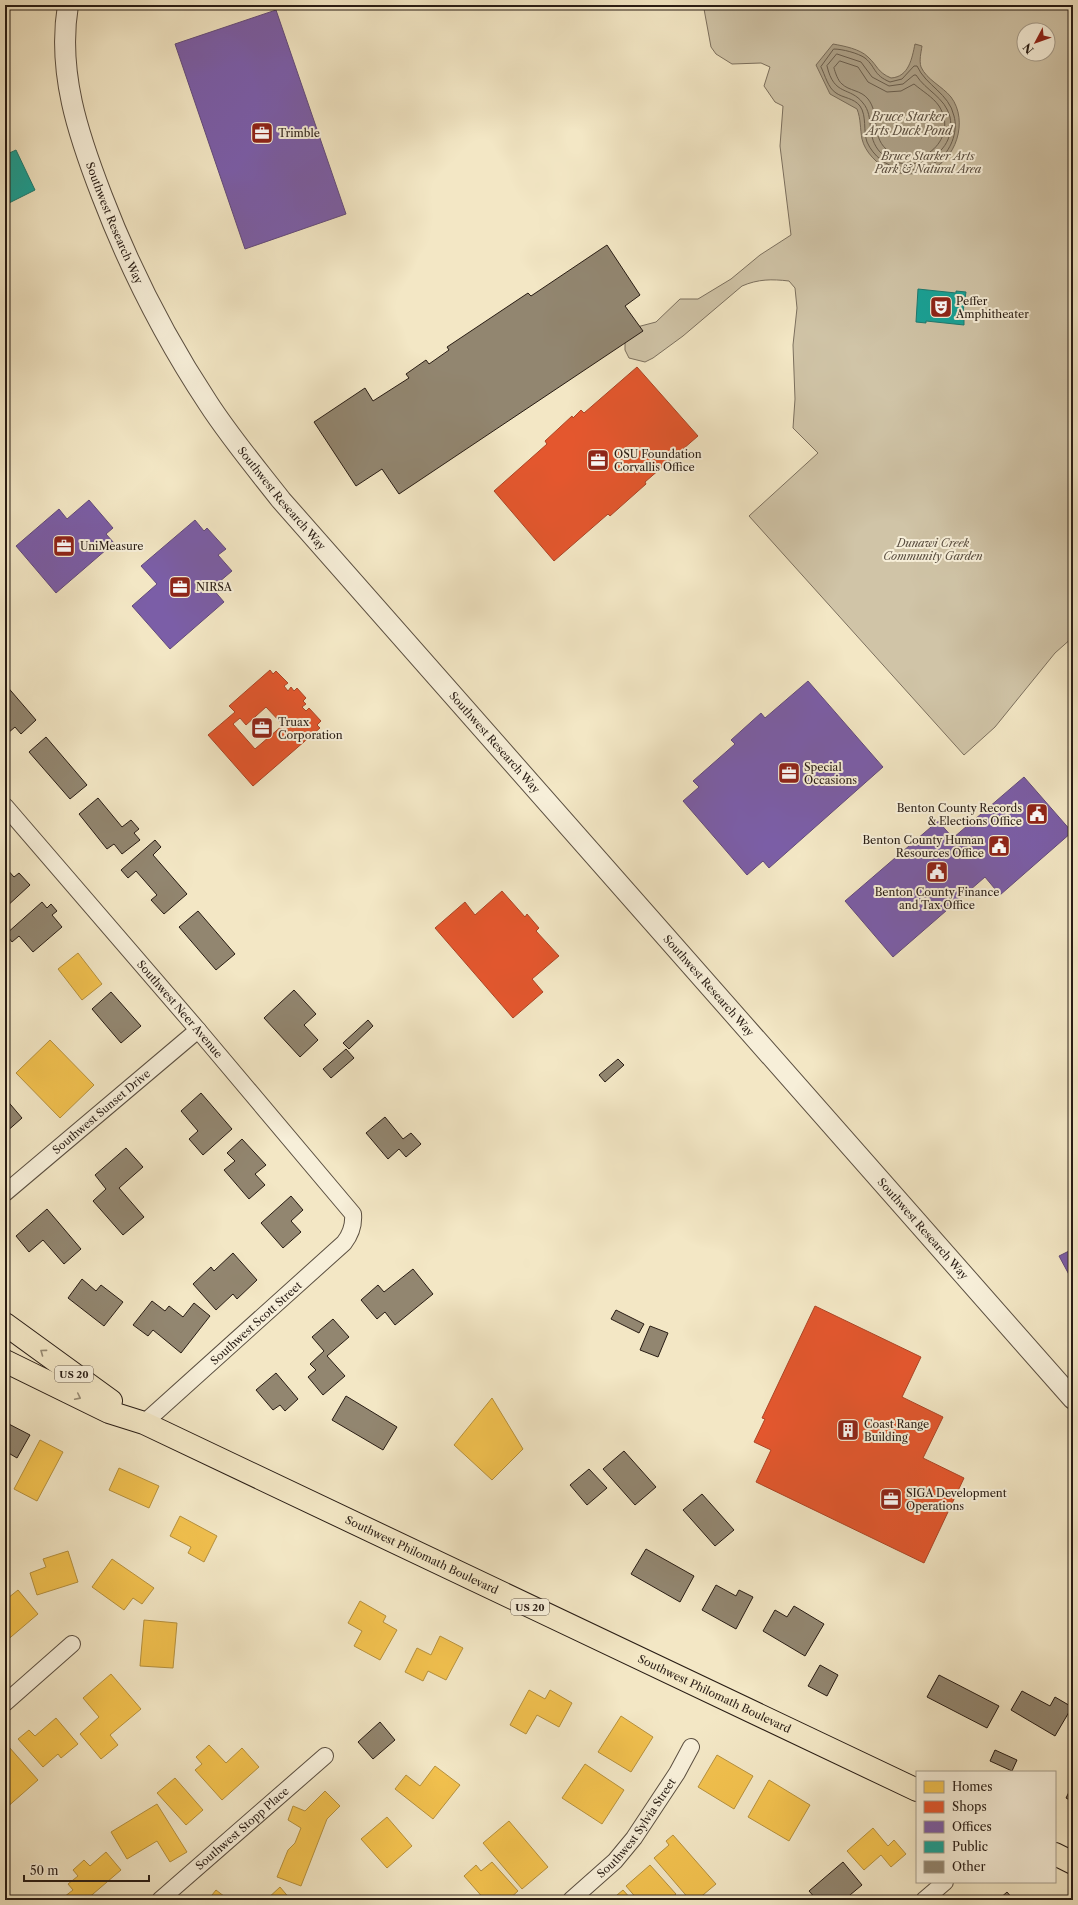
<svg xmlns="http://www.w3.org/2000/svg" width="1078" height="1905" viewBox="0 0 1078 1905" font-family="'Libre Caslon Text',serif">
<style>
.green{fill:#d0c4a7;stroke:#7c705e;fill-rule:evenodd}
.water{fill:#aea289;stroke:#786c5a}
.homes{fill:#f2c14e;stroke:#b5903d}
.shops{fill:#e4572e;stroke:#ac4526;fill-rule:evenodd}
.offices{fill:#7b5ea7;stroke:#624a7b}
.public{fill:#17a398;stroke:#1c7a70}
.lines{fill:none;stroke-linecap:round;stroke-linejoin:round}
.shore{stroke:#6b5f4e;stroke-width:1}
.stream{stroke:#786c5a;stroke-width:5}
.building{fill:#928670;stroke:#281c14}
.minor-casing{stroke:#5b4f40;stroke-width:18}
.tertiary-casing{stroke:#5b4f40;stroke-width:22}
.trunk-casing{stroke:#281c14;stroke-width:24}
.minor{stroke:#f7efd9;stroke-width:16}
.tertiary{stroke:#f7efd9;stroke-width:20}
.trunk{stroke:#f3e7c5;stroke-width:22}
.oneway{stroke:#988c75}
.labels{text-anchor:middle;stroke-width:4;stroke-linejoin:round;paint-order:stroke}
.shield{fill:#f7efd9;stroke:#665b4f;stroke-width:1}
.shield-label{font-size:10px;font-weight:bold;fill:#281c14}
.poi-label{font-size:11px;fill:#281c14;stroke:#f7efd9;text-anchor:start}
.park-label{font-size:11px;font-style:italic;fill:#5a4e40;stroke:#f7efd9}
.street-label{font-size:11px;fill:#281c14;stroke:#f7efd9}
.water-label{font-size:12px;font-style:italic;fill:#5e5243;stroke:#f7efd9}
</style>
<rect width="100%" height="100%" fill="#f3e7c5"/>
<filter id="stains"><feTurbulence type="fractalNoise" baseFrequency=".005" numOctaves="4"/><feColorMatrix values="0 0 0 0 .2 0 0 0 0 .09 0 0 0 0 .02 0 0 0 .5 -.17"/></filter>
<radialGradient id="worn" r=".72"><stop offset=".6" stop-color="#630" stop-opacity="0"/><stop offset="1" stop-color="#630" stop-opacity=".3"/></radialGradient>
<path class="green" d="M701,5h372v632l-18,16 -60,74 -31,28 -215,-239 69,-63 -25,-25 2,-29 -2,-54 4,-37 -2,-20 -6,-7c-17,-2 -31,-2 -47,5l-59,50 -30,22 -8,4 -16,-4 -4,-8v-9l12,-14 19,-5 24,-23h18l33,-20 29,-24 31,-20 -11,-89 3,-40 -8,-4 -11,-16 6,-19 -9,-4 -29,1 -16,-10 -5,-7 -7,-38zM1024,30h24v24h-24z"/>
<path class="water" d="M833,44c11,2 27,5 35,13 10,9 9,15 23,21 18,-1 21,-20 24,-34l7,2c-1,7 -3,14 -1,21 6,13 21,19 30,30 18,24 5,64 -23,74 -12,4 -27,4 -39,-1 -12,-6 -24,-18 -27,-31 -2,-10 -1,-20 -5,-30l-27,-15 -14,-29z"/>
<path class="homes" d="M78,953l24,31 -20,16 -24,-31z
M50,1040l44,45 -34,33 -44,-45z
M492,1398l31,51 -31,31 -38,-35z
M40,1440l23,12 -26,49 -23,-12z
M119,1468l40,18 -10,22 -40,-18z
M180,1516l37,20 -13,26 -16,-9 3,-6 -21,-11z
M68,1551l10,31 -41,13 -7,-22 16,-6 -3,-8z
M112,1559l42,29 -12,16 -9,-6 -9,12 -32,-23z
M18,1590l20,24 -33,28v-47l3,3z
M360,1601l26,15 -3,6 14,8 -17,30 -26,-14 8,-15 -14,-8z
M144,1620l33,3 -4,45 -33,-2z
M440,1636l23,12 -17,32 -18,-9 -5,10 -18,-9 12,-24 14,7z
M111,1674l30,35 -31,26 8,10 -17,14 -21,-25 19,-17 -16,-19z
M529,1690l16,9 5,-9 22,13 -13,24 -22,-12 -11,19 -16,-9z
M621,1716l32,21 -22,35 -33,-20z
M56,1718l22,26 -17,14 -3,-4 -15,13 -25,-28 11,-9 6,6z
M209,1745l17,18 16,-15 17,19 -37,33 -27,-30 7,-6 -6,-7z
M9,1747l29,33 -33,29v-58z
M717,1755l36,21 -19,33 -36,-22z
M585,1764l39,26 -22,34 -40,-26z
M435,1766l25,19 -27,34 -38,-30 11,-14 14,11z
M175,1778l28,32 -17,15 -29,-32z
M769,1780l41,25 -21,36 -41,-24z
M325,1791l15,15 -13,13 -26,67 -24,-9 11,-27 7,-7 6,-15 -13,-8 5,-14 12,5z
M157,1804l30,48 -17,10 -13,-21 -30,18 -16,-27z
M387,1817l25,29 -25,22 -26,-29z
M509,1821l39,46 -26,22 -39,-46z
M873,1828l15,18 6,-6 12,14 -15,13 -10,-12 -17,15 -17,-19z
M673,1835l43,49 -19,16h-7l-36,-42 15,-13 -3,-4z
M106,1852l15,18 -35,30h-20l-2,-3 9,-7 -5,-6 10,-8 -5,-6 11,-10 6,6z
M492,1862l26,29 -10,9h-23l-21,-24 12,-11 5,6z
M650,1865l26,29 -7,6h-31l-12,-14z
M280,1887l11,13h-25z
M216,1890l13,10h-21z
M623,1890l9,10h-21z"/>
<path class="shops" d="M637,367l61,69 -53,46 1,2 -36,32 -2,-2 -54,47 -60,-70 53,-47 -2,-3 27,-25 1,2 8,-8 3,3z
M270,670l3,4 3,-3 12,12 -4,3 4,5 3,-4 3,4 3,-3 9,10 -3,3 3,3 -4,3 4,4 3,-3 12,13 -4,4 3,3 -67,58 -45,-51 27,-23 -6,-6zM266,707l17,18 -28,24 -22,-25 7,-6 6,7z
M502,891l23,26 2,-3 12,14 -3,3 23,25 -27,23 11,13 -30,26 -78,-90 30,-26 10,13z
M815,1306l106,51 -19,40 41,20 -20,41 41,20 -40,85 -168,-81 15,-32 -17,-8 11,-23 -3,-1z"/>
<path class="offices" d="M276,10l70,204 -101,35 -70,-205z
M89,500l24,28 -7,6 8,9 -58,50 -40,-47 43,-37 8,10z
M195,520l9,11 3,-3 19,21 -8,6 14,16 -20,17 12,14 -54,47 -38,-43 25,-22 -16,-18z
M808,681l75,86 -114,101 -6,-7 -16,14 -64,-74 16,-14 -6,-6 42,-37 -4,-4 30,-27 4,5z
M1024,777l48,55 -72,63 -15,-18 -92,80 -48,-56 93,-80 15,17z
M1073,1249v33l-14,-26z"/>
<path class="public" d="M16,150l19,40 -30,15v-50z
M918,289l38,4v-2l10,1 -4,26h2v7l-38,-4v2l-10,-1z"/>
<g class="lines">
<path class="shore" d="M834,49c8,0 24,4 31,9 11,9 8,17 25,24l12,-3 12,-13h3c9,20 32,27 37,50 4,14 -2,32 -13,42 -23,21 -61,13 -74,-16 -4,-11 0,-26 -7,-36 -6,-8 -17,-8 -24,-13 -8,-5 -11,-18 -15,-26z
M837,54l24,8 11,15 17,9 14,-2 11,-9h2c10,16 29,22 34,42 8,39 -42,62 -69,36 -16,-16 -6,-36 -18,-50 -13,-17 -29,-6 -36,-37z
M840,61l18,6 10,15 19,10 14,-1 13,-7c8,7 19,13 25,22 22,34 -24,71 -53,43 -15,-14 -6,-35 -18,-50 -7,-9 -19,-8 -26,-15 -4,-3 -7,-12 -8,-16z"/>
<path class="stream" d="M1072,5l1,1"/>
</g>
<path class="building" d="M607,245l33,50 -15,11 18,25 -244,163 -17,-25 -26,17 -42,-64 51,-34 8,13 36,-23 -3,-4 20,-14 3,4 20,-14 -2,-3 81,-54 3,3z
M5,684l31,36 -15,14 -6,-7 -7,6 -3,-3v-10l2,-2 -2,-2z
M46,737l41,48 -17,14 -41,-47z
M98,798l24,29 9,-7 8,9 -5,4 6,7 -18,14 -8,-10 -7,5 -28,-35z
M155,840l6,7 -8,8 34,39 -23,20 -13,-14 6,-5 -21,-24 -8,7 -7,-8z
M5,867l9,10 5,-4 11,12 -25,23z
M42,902l5,6 4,-4 6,7 -5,4 10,12 -29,25 -14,-16 -7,6 -6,-8z
M198,911l37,43 -19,16 -37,-43z
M294,990l22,24 -12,11 14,15 -18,17 -36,-39z
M111,992l30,34 -20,17 -29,-34z
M368,1020l5,6 -24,23 -6,-6z
M346,1049l8,9 -23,20 -8,-9z
M618,1059l6,6 -19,17 -6,-7z
M201,1093l31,36 -29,26 -14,-16 9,-8 -17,-20z
M5,1098l17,20 -17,15z
M385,1117l18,22 8,-6 10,11 -15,13 -7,-8 -11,10 -22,-26z
M242,1139l24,26 -11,9 10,11 -16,14 -25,-29 11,-9 -8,-8z
M126,1148l17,19 -24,21 25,29 -21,18 -30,-34 13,-12 -11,-14z
M291,1196l12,14 -12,11 10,11 -18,16 -22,-25z
M47,1209l34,40 -17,15 -21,-24 -14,12 -13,-16z
M233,1253l24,27 -20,19 -4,-5 -17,16 -23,-26 18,-17 3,4z
M413,1269l20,25 -38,31 -10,-13 -8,7 -16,-19 17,-15 6,7z
M82,1279l14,12 5,-6 22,17 -19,24 -36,-28z
M152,1301l13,10 4,-5 14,11 11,-14 16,13 -29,37 -28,-23 -5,6 -15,-11z
M616,1310l28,14 -5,9 -28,-14z
M333,1319l16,18 -22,19 18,20 -22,19 -15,-18 8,-7 -6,-6 14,-13 -12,-14z
M650,1326l18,7 -10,24 -18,-7z
M276,1373l22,26 -13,12 -5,-6 -7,5 -17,-20z
M346,1396l51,31 -14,23 -51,-30z
M5,1422l25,13 -13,23 -12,-7z
M624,1451l32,36 -21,18 -32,-36z
M589,1469l18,19 -20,17 -17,-20z
M702,1494l32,36 -19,16 -32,-36z
M646,1549l48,27 -14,26 -49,-28z
M716,1585l20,11 3,-6 14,7 -17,32 -34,-19z
M794,1606l30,18 -19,32 -42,-25 12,-21 12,7z
M820,1665l18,10 -11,21 -19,-10z
M939,1675l60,31 -12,22 -60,-31z
M1022,1691l28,15 5,-9 17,10 -17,29 -44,-26z
M380,1722l15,18 -22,19 -15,-17z
M995,1750l22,10 -5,11 -22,-10z
M1073,1784v18l-7,-4z
M843,1862l19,23 -18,15h-27l-8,-9z
M1007,1892l7,8h-16z"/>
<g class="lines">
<g class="minor-casing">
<g id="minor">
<path id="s1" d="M5,806l193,224 155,184c1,11 -2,20 -9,29l-200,180"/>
<path id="s2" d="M5,1193l193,-163"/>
<path d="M5,1703l67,-59"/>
<path id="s3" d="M160,1900l165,-144"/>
<path id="s4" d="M571,1900l44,-39 19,-23 43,-65 14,-26"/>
<path d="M924,1900l21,-18"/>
</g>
</g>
<g class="tertiary-casing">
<g id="tertiary">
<path id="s5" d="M68,5c-11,67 10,129 34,191 28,73 63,142 106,207 22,34 48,65 73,97l792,899"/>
</g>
</g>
<g class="trunk-casing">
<g id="trunk">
<path d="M5,1324l106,77"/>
<path id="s6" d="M5,1361l104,51 35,11 773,367"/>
<path d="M1055,1854l18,9"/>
</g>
</g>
<use href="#minor" class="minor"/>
<use href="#tertiary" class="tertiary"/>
<use href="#trunk" class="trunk"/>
</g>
<defs><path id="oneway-chevron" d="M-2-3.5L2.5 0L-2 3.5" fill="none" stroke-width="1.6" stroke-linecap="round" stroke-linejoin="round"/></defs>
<g class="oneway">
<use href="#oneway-chevron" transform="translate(43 1352) rotate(-144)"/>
<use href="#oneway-chevron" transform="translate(78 1397) rotate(26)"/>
</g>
<defs>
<g id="office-square" transform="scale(1.15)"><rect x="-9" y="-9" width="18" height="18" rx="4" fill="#8f2418" stroke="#f7efd9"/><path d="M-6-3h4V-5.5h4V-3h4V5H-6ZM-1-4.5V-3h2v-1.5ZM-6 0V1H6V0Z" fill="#fff"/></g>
<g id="theatre-square" transform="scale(1.15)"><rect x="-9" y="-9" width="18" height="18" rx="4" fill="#8f2418" stroke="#f7efd9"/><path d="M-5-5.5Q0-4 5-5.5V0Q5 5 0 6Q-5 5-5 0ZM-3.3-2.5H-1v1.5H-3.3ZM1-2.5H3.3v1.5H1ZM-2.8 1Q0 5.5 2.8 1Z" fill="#fff"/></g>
<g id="civic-square" transform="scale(1.15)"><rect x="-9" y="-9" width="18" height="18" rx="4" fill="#8f2418" stroke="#f7efd9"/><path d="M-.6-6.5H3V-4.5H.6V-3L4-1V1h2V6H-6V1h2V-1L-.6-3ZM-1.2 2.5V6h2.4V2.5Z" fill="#fff"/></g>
<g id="building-square" transform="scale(1.15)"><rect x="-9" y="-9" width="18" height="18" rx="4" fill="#8f2418" stroke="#f7efd9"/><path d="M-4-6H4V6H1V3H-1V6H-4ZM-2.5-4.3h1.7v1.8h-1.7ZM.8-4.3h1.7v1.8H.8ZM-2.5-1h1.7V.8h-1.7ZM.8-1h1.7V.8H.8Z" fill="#fff"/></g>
</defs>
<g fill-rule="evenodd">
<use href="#office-square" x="262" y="133"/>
<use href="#theatre-square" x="941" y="307"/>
<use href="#office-square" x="598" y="460"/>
<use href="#office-square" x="64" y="546"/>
<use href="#office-square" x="180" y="587"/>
<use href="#office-square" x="262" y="728"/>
<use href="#office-square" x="789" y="773"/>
<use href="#civic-square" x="1037" y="814"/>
<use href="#civic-square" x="999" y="846"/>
<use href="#civic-square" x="937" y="872"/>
<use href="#building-square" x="848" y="1430"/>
<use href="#office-square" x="891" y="1499"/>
</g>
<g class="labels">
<g class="shield">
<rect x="55" y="1366" width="38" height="16" rx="3"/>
<rect x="511" y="1599" width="38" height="16" rx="3"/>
</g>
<g class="shield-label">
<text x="74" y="1378">US 20</text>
<text x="530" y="1611">US 20</text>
</g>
<g class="poi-label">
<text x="278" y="137">Trimble</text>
<text x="956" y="305">Peffer<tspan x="956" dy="13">Amphitheater</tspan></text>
<text x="614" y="458">OSU Foundation<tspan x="614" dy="13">Corvallis Office</tspan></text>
<text x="80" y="550">UniMeasure</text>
<text x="196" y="591">NIRSA</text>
<text x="278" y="726">Truax<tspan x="278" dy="13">Corporation</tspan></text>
<text x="804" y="771">Special<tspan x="804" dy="13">Occasions</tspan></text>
<text x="1022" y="812" text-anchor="end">Benton County Records<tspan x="1022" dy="13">&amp; Elections Office</tspan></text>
<text x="984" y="844" text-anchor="end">Benton County Human<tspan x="984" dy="13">Resources Office</tspan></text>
<text x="937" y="896" text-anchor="middle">Benton County Finance<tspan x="937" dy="13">and Tax Office</tspan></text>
<text x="864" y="1428">Coast Range<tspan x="864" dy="13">Building</tspan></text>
<text x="906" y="1497">SIGA Development<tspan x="906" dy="13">Operations</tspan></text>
</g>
<g class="park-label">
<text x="928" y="160">Bruce Starker Arts<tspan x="928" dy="13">Park &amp; Natural Area</tspan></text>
<text x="933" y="547">Dunawi Creek<tspan x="933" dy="13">Community Garden</tspan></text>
</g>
<g class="street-label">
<text dy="4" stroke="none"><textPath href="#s5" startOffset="226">Southwest Research Way</textPath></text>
<text dy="4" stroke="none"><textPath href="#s5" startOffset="550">Southwest Research Way</textPath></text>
<text dy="4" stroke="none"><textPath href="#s5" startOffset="874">Southwest Research Way</textPath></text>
<text dy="4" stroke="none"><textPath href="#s5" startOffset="1198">Southwest Research Way</textPath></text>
<text dy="4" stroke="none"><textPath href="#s1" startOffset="268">Southwest Neer Avenue</textPath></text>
<text dy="4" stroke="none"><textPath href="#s2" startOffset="126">Southwest Sunset Drive</textPath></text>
<text dy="4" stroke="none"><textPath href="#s5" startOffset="1522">Southwest Research Way</textPath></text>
<text transform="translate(256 1323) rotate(-42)" y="4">Southwest Scott Street</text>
<text dy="4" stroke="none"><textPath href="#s6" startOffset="460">Southwest Philomath Boulevard</textPath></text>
<text dy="4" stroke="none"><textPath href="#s6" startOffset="784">Southwest Philomath Boulevard</textPath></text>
<text dy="4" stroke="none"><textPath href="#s4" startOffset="98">Southwest Sylvia Street</textPath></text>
<text dy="4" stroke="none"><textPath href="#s3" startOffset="109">Southwest Stopp Place</textPath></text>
</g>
<g class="water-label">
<text x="909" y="121">Bruce Starker<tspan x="909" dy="14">Arts Duck Pond</tspan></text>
</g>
</g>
<rect width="1078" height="1905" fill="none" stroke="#f3e7c5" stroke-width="20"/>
<rect x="6" y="6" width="1066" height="1893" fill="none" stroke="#281c14" stroke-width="2"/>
<rect x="10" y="10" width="1058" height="1885" fill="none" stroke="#281c14"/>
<rect x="916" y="1771" width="140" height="112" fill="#f7efd9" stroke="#a49b8a"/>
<rect x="924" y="1781" width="20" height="12" fill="#f2c14e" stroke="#a49b8a"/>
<text x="952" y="1791" font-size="12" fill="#281c14">Homes</text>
<rect x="924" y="1801" width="20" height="12" fill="#e4572e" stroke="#a49b8a"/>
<text x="952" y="1811" font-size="12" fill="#281c14">Shops</text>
<rect x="924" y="1821" width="20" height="12" fill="#7b5ea7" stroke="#a49b8a"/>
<text x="952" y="1831" font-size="12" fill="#281c14">Offices</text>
<rect x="924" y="1841" width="20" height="12" fill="#17a398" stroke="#a49b8a"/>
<text x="952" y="1851" font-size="12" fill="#281c14">Public</text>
<rect x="924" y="1861" width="20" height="12" fill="#928670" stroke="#a49b8a"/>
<text x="952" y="1871" font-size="12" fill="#281c14">Other</text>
<g transform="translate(1036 42) rotate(229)"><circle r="19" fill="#f7efd9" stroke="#a49b8a"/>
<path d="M0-3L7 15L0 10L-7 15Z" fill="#8f2418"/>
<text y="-6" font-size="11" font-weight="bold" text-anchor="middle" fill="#281c14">N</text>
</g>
<path d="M24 1875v6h125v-6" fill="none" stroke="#281c14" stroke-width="2"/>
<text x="30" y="1875" font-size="12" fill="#281c14" stroke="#f7efd9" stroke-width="3" paint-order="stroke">50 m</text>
<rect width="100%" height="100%" filter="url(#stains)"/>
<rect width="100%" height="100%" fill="url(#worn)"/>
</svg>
